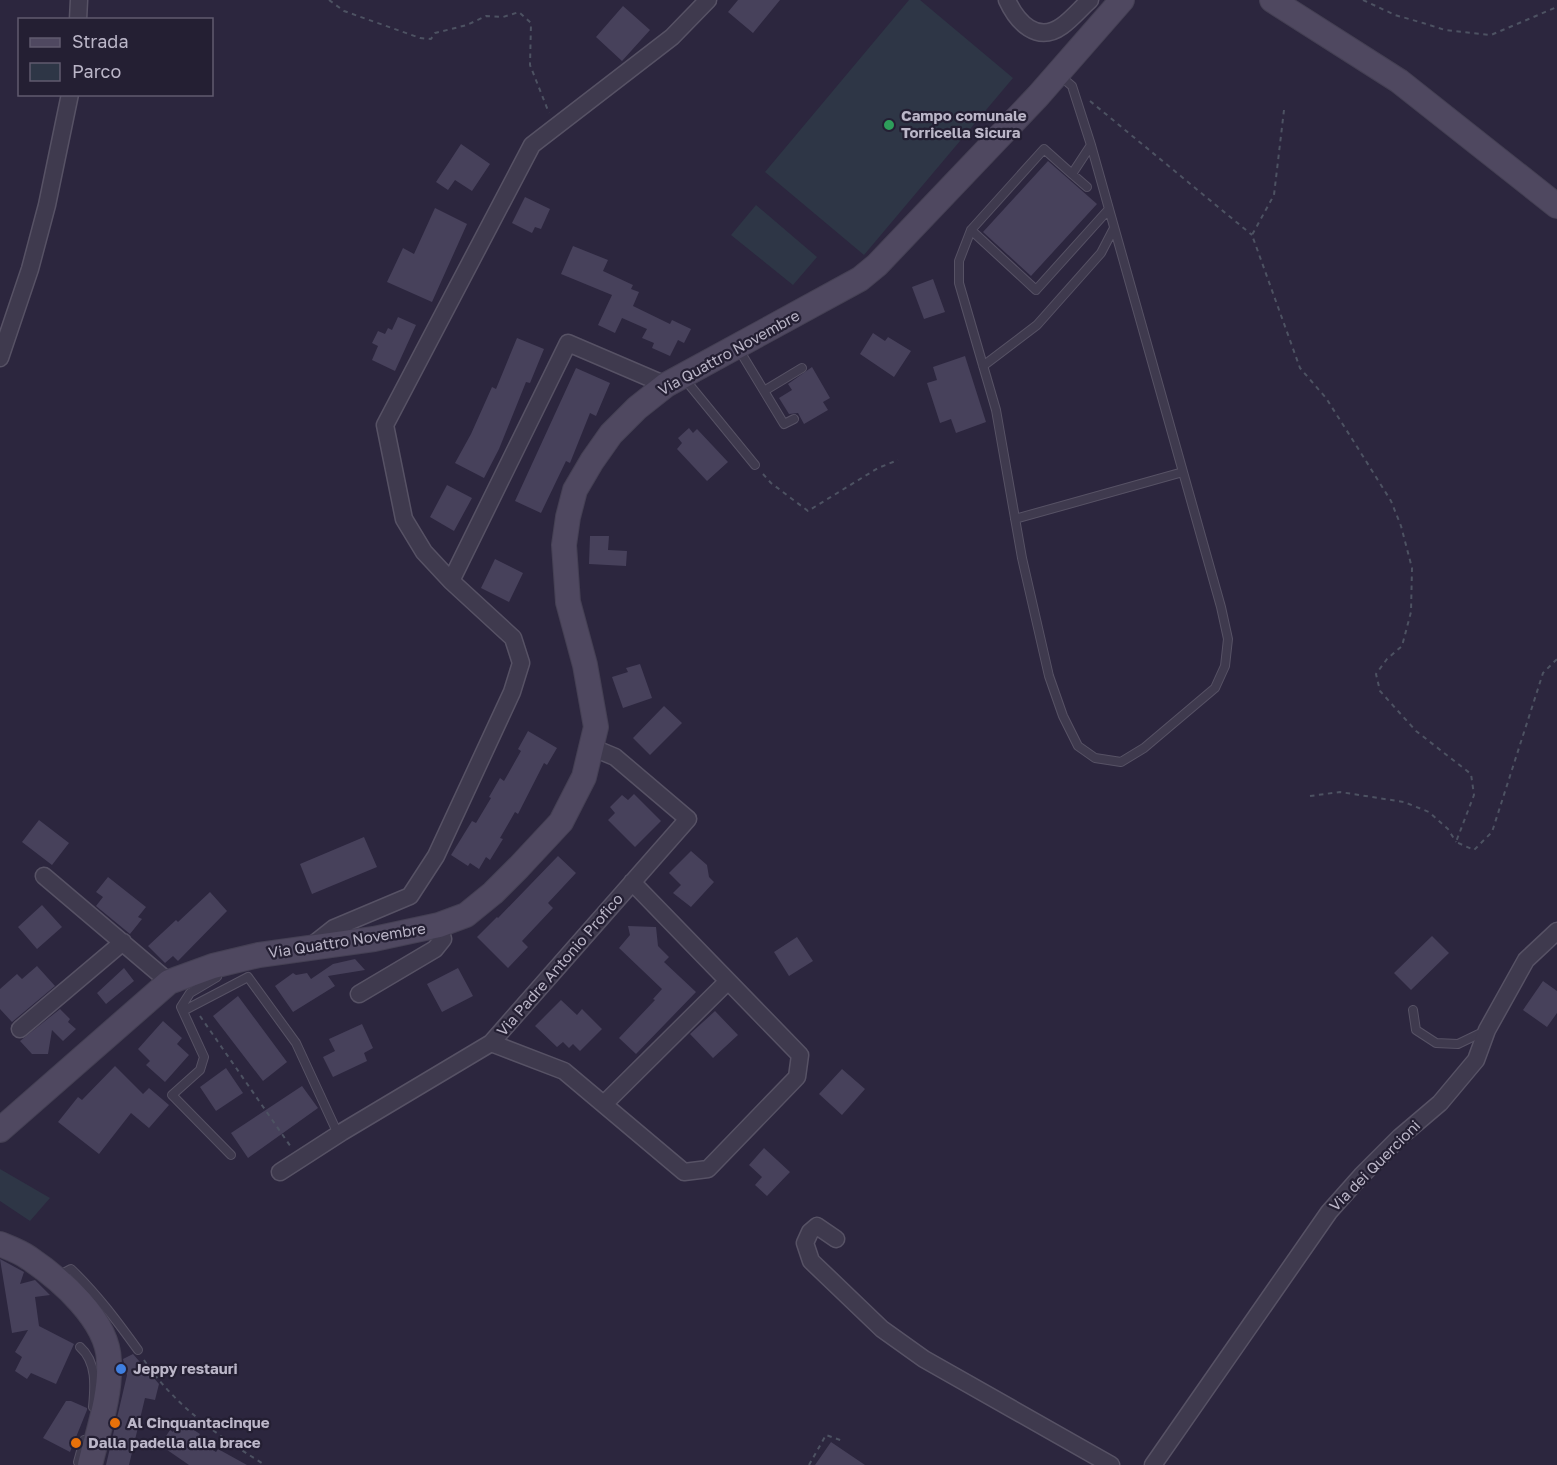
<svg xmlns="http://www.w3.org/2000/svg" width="1557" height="1465" viewBox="0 0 1557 1465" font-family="'Golos Text',sans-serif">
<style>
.green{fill:#2e3646}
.building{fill:#47415b}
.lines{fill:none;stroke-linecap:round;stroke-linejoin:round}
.service-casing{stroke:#575265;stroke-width:10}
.minor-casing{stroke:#575265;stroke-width:19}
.secondary-casing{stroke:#454054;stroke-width:26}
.path{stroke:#4d5262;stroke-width:2;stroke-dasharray:4.5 4.5;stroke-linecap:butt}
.service{stroke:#3f3a4e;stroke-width:8}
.minor{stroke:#3f3a4e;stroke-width:16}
.secondary{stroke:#4f4860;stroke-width:24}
.leisure-dot{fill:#2e9e5b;stroke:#241f33;stroke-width:2}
.shop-dot{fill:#3f7fe0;stroke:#241f33;stroke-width:2}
.food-dot{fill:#e8710a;stroke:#241f33;stroke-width:2}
.labels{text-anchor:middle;stroke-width:4.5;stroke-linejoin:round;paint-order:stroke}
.poi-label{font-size:15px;font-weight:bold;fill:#bbb6c8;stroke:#241f33;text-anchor:start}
.street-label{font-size:15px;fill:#bbb6c8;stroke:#241f33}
</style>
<rect width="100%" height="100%" fill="#2c263e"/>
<path class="green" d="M909,0h11l93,78 -149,177 -99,-83z
M756,205l61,52 -24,28 -62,-50z
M0,1169l50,29 -20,23 -30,-20z"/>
<path class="building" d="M738,0h42l-27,33 -25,-21z
M623,6l27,24 -28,31 -26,-24z
M461,144l29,20 -18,27 -17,-11 -7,10 -12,-8z
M1048,161l49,43 -66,72 -48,-44z
M525,197l25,12 -9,20 -6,-2 -3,6 -20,-10z
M435,208l32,16 -35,78 -45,-20 16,-34 11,6z
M573,246l35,14 -5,11 30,14 -2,4 8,3 -6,14 37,18 2,-4 19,9 -7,14 -6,-3 -8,16 -18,-8 2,-5 -12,-5 5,-9 -25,-11 -7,15 -17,-8 14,-30 -51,-21z
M933,279l12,33 -21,7 -12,-32z
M398,317l18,8 -21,46 -23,-11 6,-14 -6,-3 6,-12 7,3 3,-6 4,2z
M873,333l12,8 3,-4 23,14 -17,26 -34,-23z
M517,338l27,11 -14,34 -4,-1 -27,67 -15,29 -29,-15 16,-29 21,-47 4,2z
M965,356l21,66 -30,11 -5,-14 -11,4 -13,-40 10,-3 -4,-13z
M812,367l18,31 -7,4 5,8 -24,14 -6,-11 -9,1 -10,-16 13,-8 -4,-6z
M576,368l34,15 -14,33 -6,-3 -20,50 -4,-2 -25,52 -26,-12z
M689,428l4,5 4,-4 31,33 -21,19 -30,-32 5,-6 -4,-5z
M447,485l25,13 -18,33 -24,-14z
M590,536h19l-1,14 19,1 -1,15 -37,-2z
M495,559l28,14 -14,29 -28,-14z
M640,664l12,34 -29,10 -11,-31 16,-5 -2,-4z
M664,706l18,17 -32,32 -17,-17z
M528,731l29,17 -10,17 -3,-2 -26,51 -3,-2 -15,26 3,1 -13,21 -4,-3 -7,12 -9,-6 -2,3 -17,-11 21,-34 4,2 15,-25 -2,-1 11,-19 4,3 17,-30 -3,-2z
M634,794l27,27 -26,26 -27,-27 7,-7 -5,-6 12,-12 6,5z
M39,820l30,23 -17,22 -30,-23z
M364,837l13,30 -65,27 -12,-30z
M691,851l16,14 2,12 5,5 -23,25 -18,-14 8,-8 -12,-12z
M558,856l18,17 -28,30 5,5 -31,33 6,6 -20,21 -31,-31 20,-20 1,1z
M108,877l38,30 -8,10 4,2 -12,15 -34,-28 7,-9 -7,-5z
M210,892l17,19 -49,50 -5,-5 -8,7 -17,-17 28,-26 2,2z
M42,905l20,22 -25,22 -19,-22z
M628,926l28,1 2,19 11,11 -5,5 32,30 -60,62 -17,-16 36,-38 -2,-1 9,-10 -43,-41 11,-13z
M1432,936l17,17 -38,37 -17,-17z
M797,937l16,24 -24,15 -15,-24z
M355,959l10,11 -37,6 7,10 -42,26 -18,-26 18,-13 3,2 11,-2 4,6 22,-15z
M37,966l18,20 -43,36 -12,-13v-20l17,-15 5,5z
M124,968l10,13 -28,23 -9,-11z
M458,968l15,28 -31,16 -15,-28z
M1543,981l14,10v22l-10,14 -24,-17z
M238,996l49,66 -24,19 -50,-65z
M561,1000l16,15 5,-6 20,20 -22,22 -7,-7 -4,4 -6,-6 -6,5 -22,-21z
M60,1009l10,10 -2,3 8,7 -13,12 -11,-11 -4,24h-16l-12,-13z
M715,1011l23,24 -25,23 -23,-24z
M163,1021l19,17 -5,6 12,11 -24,27 -19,-17 4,-4 -12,-12z
M362,1024l11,24 -9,5 3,8 -34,16 -10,-20 12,-6 -6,-12z
M115,1066l28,28 6,-6 20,17 -20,23 -18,-15 -32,41 -41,-32 20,-25 4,3z
M226,1068l17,25 -27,18 -16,-24z
M842,1069l23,20 -23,26 -23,-21z
M302,1086l16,22 -70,50 -17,-25z
M764,1148l26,24 -23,24 -12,-11 7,-8 -13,-12z
M0,1259l24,13 -4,12 15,-4 15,15 -15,2 4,29 35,18 -18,40 -25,-11 -4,6 -12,-8 7,-14 -7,-5 13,-22 -16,3z
M133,1354l26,30 -4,16 -10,-2 -16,67h-23l21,-90 -4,-16z
M66,1401h5l16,7v2l-17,42 -27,-14z
M180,1421l20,13 -3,5 19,13 2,-3 29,16h-58l-29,-20 10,-15 3,2z
M831,1442l34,23h-50z"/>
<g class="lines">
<g class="service-casing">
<path id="service" d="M1058,74l14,12 19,59 -19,29 -28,-25 -73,81 -12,31v22l37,127 26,148 27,118 14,40 15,30 17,12 26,4 23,-14 71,-60 10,-22 3,-27 -7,-32 -130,-462
M1072,174l15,13
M971,230l65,60 73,-81
M738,348l46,76 10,-5
M983,366l54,-41 64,-72 13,-25
M683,377l72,88
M764,391l38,-23
M1015,519l168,-47
M214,969l3,8 -27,16 -9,14 23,50 -4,13 -28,25 59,60
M1413,1010l3,20 20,13 22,1 29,-14
M183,1011l65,-34 48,66 42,91
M58,1276l13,-7c26,25 46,52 67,81
M80,1347c17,15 15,39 13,60
M83,1465l-5,-3 6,-22"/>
</g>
<g class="minor-casing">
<path id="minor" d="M1007,0c10,22 30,44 55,26 10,-7 19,-18 28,-26
M78,20l1,-20
M0,358l30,-89 17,-64 23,-111
M666,385l-98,-42 -117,238 -27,-29 -20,-33 -19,-94 147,-280 140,-108 36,-37
M44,876l125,106
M310,947l24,-19 76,-32 26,-40 76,-164 9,-29 -8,-25 -62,-57
M359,994l76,-45 8,-10 -4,-14
M20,1029l103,-87
M491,1043l73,28 120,101 24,-3 89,-92 3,-22 -168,-173
M604,1104l124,-123
M280,1172l62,-40 149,-89 197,-224 -73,-62 -24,-10
M836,1239l-19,-13 -7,6 -5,11 6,18 71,68 42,30 187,106
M1153,1465l176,-253 32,-36 39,-39 40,-34 36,-43 11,-30 39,-70 31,-29"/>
</g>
<g class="secondary-casing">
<path id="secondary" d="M1272,0l127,81 158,125
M0,1130l169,-148 44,-16 46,-11 115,-16 65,-14 27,-10 27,-22 26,-26 42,-45 23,-45 12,-50 -11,-62 -17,-63 -4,-57 4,-28 7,-27 17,-29 19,-27 26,-26 29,-23 194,-106 17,-14 161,-169 84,-96
M0,1244c10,4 21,8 29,14 31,21 79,62 80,103 2,34 -11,70 -19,104"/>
</g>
<path class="path" d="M329,0l15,11 76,27 11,1 4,-6 32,-8 19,-9 17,1 16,-5 12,11 -1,42 19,48
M1363,0l32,15 28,8 22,7 46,5 66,-28
M1090,101l162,134
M1284,110l-10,85 -22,40 48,133 26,30 28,44 37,59 10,25 11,42 -1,44 -9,34 -15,13 -11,15 4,17 36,40 55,43 3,21 -18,47 18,8 18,-18 51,-159 14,-14
M763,474l8,9 37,28 70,-43 20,-8
M1310,796l30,-4 64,10 25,10 19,17 8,13
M200,1016l91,131
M144,1360c32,47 73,75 121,105
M809,1465l17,-30 17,6"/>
<use href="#service" class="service"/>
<use href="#minor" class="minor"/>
<use href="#secondary" class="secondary"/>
</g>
<circle class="leisure-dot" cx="889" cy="125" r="6"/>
<circle class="shop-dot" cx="121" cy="1369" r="6"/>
<g class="food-dot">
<circle cx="115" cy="1423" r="6"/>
<circle cx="76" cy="1443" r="6"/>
</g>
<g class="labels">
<g class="poi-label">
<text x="901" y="121">Campo comunale<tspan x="901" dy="17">Torricella Sicura</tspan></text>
<text x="133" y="1374">Jeppy restauri</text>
<text x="127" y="1428">Al Cinquantacinque</text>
<text x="88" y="1448">Dalla padella alla brace</text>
</g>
<g class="street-label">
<text transform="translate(729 353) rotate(-29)" y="5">Via Quattro Novembre</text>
<text transform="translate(347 941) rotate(-9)" y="5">Via Quattro Novembre</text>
<text transform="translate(560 965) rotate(-49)" y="5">Via Padre Antonio Profico</text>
<text transform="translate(1375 1166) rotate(-45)" y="5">Via dei Quercioni</text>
</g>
</g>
<rect x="18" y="18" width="195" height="78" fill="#241f33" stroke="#605b6f" stroke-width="1.5"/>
<rect x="30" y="38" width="30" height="9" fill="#4f4860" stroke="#605b6f" stroke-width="1.5"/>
<text x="72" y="48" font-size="18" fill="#bbb6c8">Strada</text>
<rect x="30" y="63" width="30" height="18" fill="#2e3646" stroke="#605b6f" stroke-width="1.5"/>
<text x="72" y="78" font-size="18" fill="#bbb6c8">Parco</text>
</svg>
